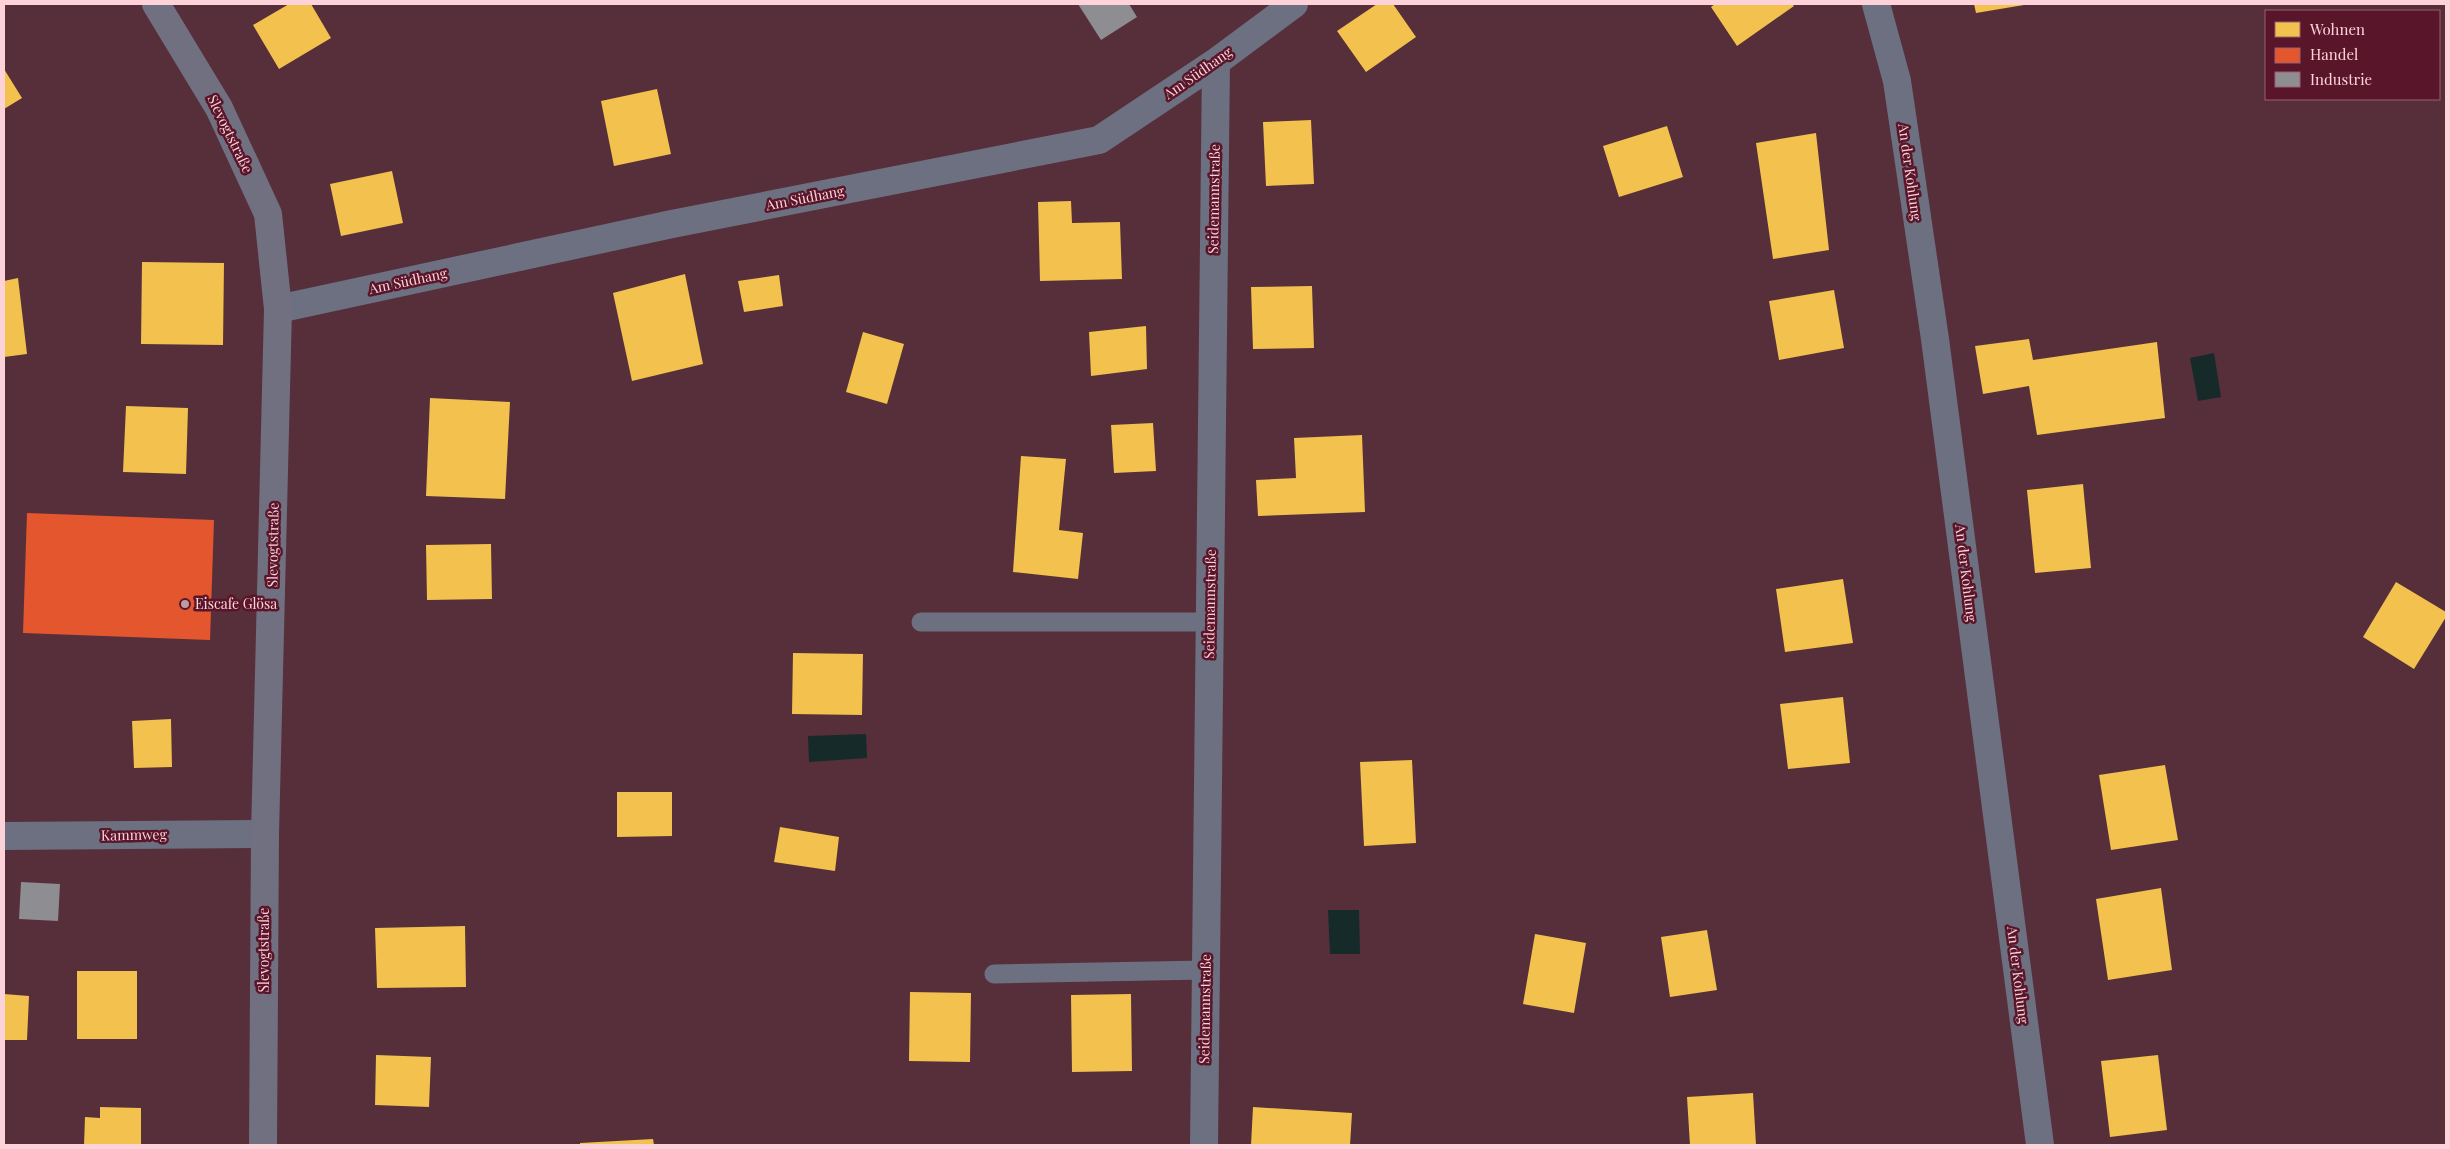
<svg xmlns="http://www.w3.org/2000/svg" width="2450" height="1149" viewBox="0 0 2450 1149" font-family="'Playfair Display',serif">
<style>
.water{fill:#162a29}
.homes{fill:#f2c14e}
.shops{fill:#e4572e}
.industry{fill:#8d8d92}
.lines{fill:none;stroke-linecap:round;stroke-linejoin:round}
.lane{stroke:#6c7080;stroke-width:19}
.street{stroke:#6c7080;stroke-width:28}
.secondary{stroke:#707080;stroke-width:28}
.poi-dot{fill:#c399a1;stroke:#591529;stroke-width:2}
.labels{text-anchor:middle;stroke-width:5;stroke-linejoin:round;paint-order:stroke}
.street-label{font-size:14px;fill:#fed2d9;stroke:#591529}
.poi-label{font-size:14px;fill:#fed2d9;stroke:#591529;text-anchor:start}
</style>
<rect width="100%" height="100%" fill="#562f3a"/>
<path class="water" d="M2214,353l7,44 -23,4 -8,-43z
M866,734l1,24 -58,4 -1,-26z
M1328,910h31l1,44h-30z"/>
<path class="homes" d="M289,4h22l20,34 -52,31 -26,-44z
M1377,4h16l23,33 -50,35 -29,-41z
M1715,4h77l2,2 -57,40 -26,-39z
M1974,4h50v1l-48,8z
M4,69l18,29 -18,11z
M657,89l14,65 -57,12 -13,-65z
M1311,120l3,64 -48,2 -3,-64z
M1667,126l16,51 -64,20 -16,-51z
M1816,133l13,117 -56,9 -17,-116z
M392,171l11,52 -62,13 -11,-52z
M1071,201l1,22 48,-1 2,57 -82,2 -2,-79z
M142,262l82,1 -1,82 -82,-1z
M685,274l18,90 -71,17 -19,-88z
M779,275l4,31 -39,6 -6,-31z
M18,278l9,76 -23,3v-76z
M1312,286l2,62 -61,1 -2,-62z
M1834,290l10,58 -65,12 -10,-59z
M1146,326l1,43 -56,7 -2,-44z
M863,332l41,12 -17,60 -41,-12z
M2029,339l4,21 124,-18 8,76 -128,17 -8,-49 -46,8 -8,-48z
M430,398l80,4 -5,97 -79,-3z
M126,406l62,2 -2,66 -63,-2z
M1153,423l3,48 -42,2 -3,-48z
M1362,435l3,77 -107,4 -2,-36 40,-2 -2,-40z
M1021,456l45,3 -7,71 24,3 -5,46 -65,-7z
M2083,484l8,84 -56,5 -8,-83z
M491,544l1,55 -65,1 -1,-55z
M1843,579l10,64 -68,9 -9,-63z
M2396,582l50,30v5l-32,52 -51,-32z
M793,653l70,1 -1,61 -70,-1z
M1843,697l7,66 -62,6 -8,-65z
M171,719l1,48 -38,1 -2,-47z
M1412,760l4,83 -52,3 -4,-84z
M2165,765l13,75 -67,10 -12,-75z
M617,792h55v44l-55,1z
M780,827l59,10 -4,34 -61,-9z
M2161,888l11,82 -64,10 -12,-81z
M465,926l1,61 -89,1 -2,-60z
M1707,930l10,60 -47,7 -9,-60z
M1535,934l51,9 -12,70 -51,-9z
M77,971h60v68h-60z
M910,992l61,1 -1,69 -61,-1z
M4,994l25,2 -2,44h-23z
M1131,994l1,77 -60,1 -1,-77z
M376,1055l55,2 -2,50 -54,-2z
M2158,1055l9,75 -57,7 -9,-76z
M1753,1093l3,52h-66l-3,-48z
M100,1107l41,1v37h-57l1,-28 15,1z
M1253,1107l99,6 -2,32h-99z
M653,1139l1,6h-74v-2z"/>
<path class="shops" d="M27,513l187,7 -4,120 -187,-7z"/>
<path class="industry" d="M1078,4h51l8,13 -36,23z
M21,882l39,2 -2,37 -39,-2z"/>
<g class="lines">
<path class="lane" d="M921,622h288
M994,974l211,-4"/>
<path class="street" d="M1876,4l21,77 38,258 105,806
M278,309l394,-85 427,-84 117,-78 78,-58
M4,836l261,-2
M1204,1145l12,-1083"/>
<path class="secondary" d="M156,4l63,104 49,106 10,95 -13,525 -2,311"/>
</g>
<circle class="poi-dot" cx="185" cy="604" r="5"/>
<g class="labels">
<g class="street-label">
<text transform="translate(1198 73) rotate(-35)" y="5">Am Südhang</text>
<text transform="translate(230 134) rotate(64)" y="5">Slevogtstraße</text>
<text transform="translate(1910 172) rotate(82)" y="5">An der Kohlung</text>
<text transform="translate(805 198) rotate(-11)" y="5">Am Südhang</text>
<text transform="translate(1214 199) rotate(-89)" y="5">Seidemannstraße</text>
<text transform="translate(408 281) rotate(-12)" y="5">Am Südhang</text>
<text transform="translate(273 545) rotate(-89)" y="5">Slevogtstraße</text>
<text transform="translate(1966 573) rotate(83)" y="5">An der Kohlung</text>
<text transform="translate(1210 604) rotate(-89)" y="5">Seidemannstraße</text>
<text transform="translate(134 835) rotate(-1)" y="5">Kammweg</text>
<text transform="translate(264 950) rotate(-90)" y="5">Slevogtstraße</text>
<text transform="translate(2018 975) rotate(83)" y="5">An der Kohlung</text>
<text transform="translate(1205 1009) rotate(-89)" y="5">Seidemannstraße</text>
</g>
<g class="poi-label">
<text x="195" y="609">Eiscafe Glösa</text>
</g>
</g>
<rect width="2450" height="1149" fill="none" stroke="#fed2d9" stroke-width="10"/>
<rect x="2265" y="10" width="175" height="90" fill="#591529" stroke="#9b616f"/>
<rect x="2275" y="22" width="25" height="15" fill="#f2c14e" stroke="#9b616f"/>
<text x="2310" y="35" font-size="15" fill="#fed2d9">Wohnen</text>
<rect x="2275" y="48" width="25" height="15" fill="#e4572e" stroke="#9b616f"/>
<text x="2310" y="60" font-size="15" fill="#fed2d9">Handel</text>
<rect x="2275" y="72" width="25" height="15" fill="#8d8d92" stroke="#9b616f"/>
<text x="2310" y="85" font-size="15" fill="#fed2d9">Industrie</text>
</svg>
